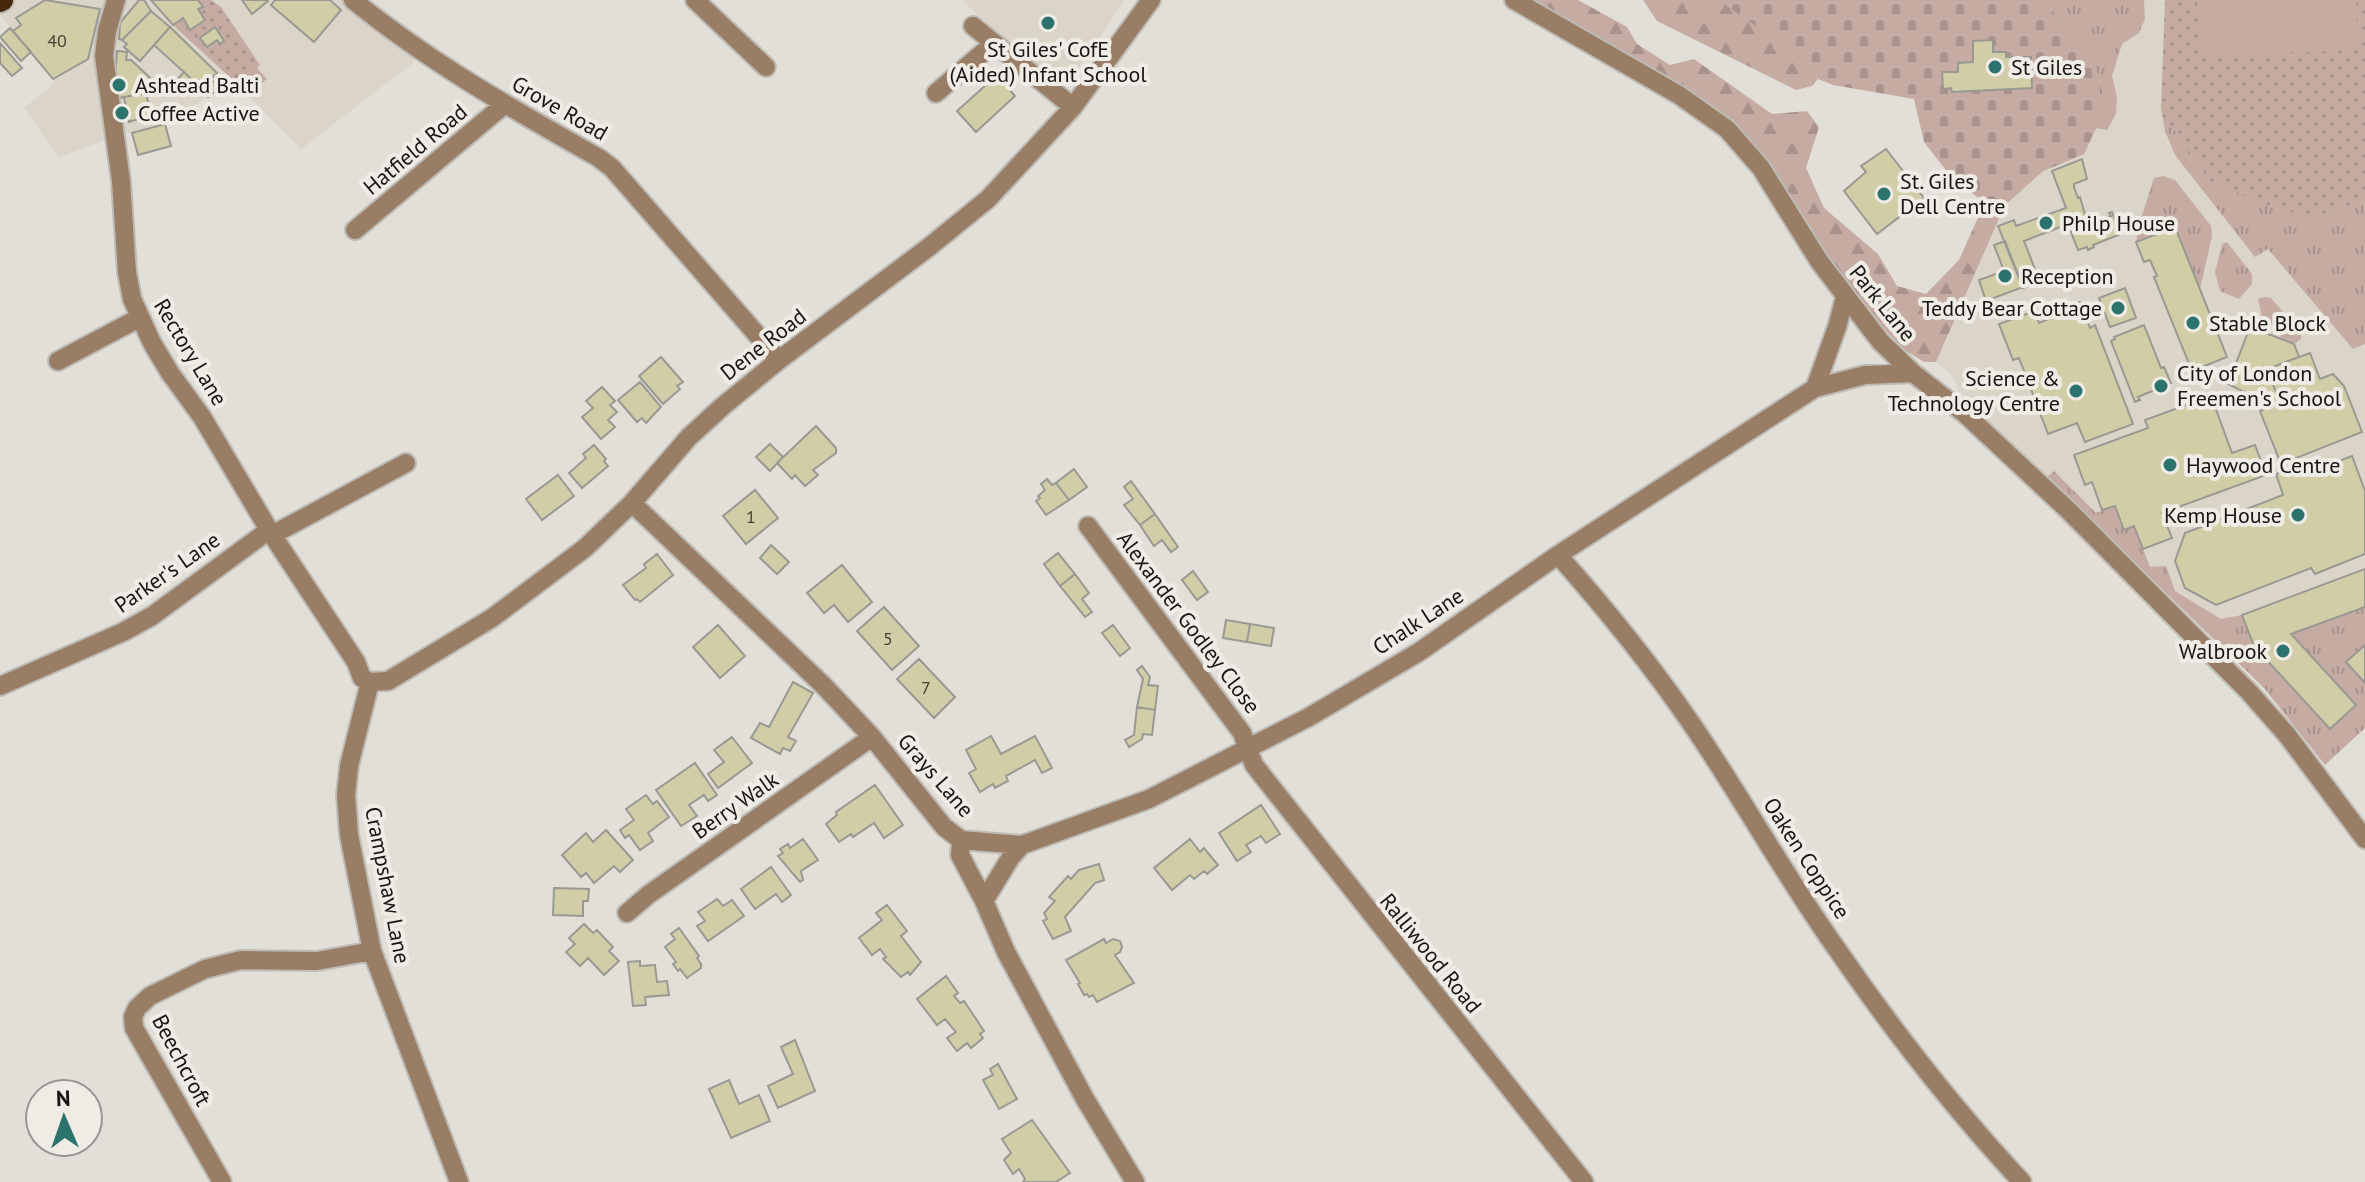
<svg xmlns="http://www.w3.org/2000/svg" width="2365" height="1182" viewBox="0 0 2365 1182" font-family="'PT Sans',sans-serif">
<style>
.built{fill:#dbd4c8}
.grass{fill:url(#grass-tufts)}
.forest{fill:url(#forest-firs)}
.cemetery{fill:url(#cemetery-stones)}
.park{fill:url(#park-dots)}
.pitch{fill:#c5aba2}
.building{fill:#d1cea7;stroke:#999993;stroke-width:2}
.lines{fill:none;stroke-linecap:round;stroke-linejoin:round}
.minor-casing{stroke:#bdbbb5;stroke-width:22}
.trunk-casing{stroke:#bdbbb5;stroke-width:26}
.minor{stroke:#9a7d65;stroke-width:18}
.trunk{stroke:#442808;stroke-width:22}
.poi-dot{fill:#2b736c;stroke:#efece6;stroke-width:3}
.labels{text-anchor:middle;stroke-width:8;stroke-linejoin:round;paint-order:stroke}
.number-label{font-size:18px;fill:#454338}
.poi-label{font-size:22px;fill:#161513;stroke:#efece6;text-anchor:start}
.street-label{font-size:22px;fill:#161513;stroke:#efece6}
</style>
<defs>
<pattern id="grass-tufts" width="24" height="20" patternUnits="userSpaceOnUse" patternTransform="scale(2)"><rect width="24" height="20" fill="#c5aba2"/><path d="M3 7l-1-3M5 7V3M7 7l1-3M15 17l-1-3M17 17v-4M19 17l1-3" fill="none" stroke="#a8928b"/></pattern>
<pattern id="forest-firs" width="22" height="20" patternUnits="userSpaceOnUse" patternTransform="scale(2)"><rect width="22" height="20" fill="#c5aba2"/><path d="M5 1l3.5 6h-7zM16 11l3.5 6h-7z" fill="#a8928b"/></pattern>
<pattern id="cemetery-stones" width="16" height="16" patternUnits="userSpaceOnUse" patternTransform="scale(2)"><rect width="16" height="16" fill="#c5aba2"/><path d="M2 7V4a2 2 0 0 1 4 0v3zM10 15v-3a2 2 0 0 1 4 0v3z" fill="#a8928b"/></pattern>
<pattern id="park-dots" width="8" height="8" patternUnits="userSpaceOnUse" patternTransform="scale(2)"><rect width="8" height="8" fill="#c5aba2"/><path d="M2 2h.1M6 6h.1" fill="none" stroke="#a8928b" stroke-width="1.8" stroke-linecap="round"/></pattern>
</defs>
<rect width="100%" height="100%" fill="#e2dfd9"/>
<path class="built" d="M0,0h369l59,42 -15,21 -112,86 -69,-70 -56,40 -72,21 -45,18 -35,-50 32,-26 -56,-67z
M962,0h163l-54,79 -8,8 -52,-42z
M2044,0h321v728l-40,37 -61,-77 -306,-296 -3,-13 -19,-17 69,-157 38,-34 41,-17 22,-47 -11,-43z"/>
<path class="grass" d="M2044,0h100l1,19 -6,14 -17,11 -10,32 5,21 -1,17 -9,16 -11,-2 10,-21 -11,-43z
M2172,126l37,54 111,35 45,-14v143l-12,5 -85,-100 -13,8 -80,-102 -10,-24z
M2163,176l12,4 36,46 1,10 -12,53 -25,-62 -39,15 2,-14 16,-50z
M2227,242l25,32v10l-13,15 -19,-8 -5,-19 7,-28z
M2265,297l6,1 30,35v6l-7,5 -14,-6 3,-8 -20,-9 -5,-22z
M2054,471l42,42 19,-7 8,24 11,-4 16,41 16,-1 9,25 46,28 21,-4 12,31 76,83 26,-24 -65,-71 74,-27v121l-40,37 -61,-77 -217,-211z"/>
<path class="forest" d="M1535,0h43l49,27 10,17 33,21 24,-6 78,55 35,-3 12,16 -13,41 18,40 54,46 19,32 29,8 33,-34 44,-98 74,-122 18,24 11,43 -22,47 -41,17 -38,34 -69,157h-12l-18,-11 -50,-50 -123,-177 -43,-34z
M1643,0h189l-82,20 62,45 6,14 -6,7 -16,4 -139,-69z"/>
<path class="cemetery" d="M1718,0h326l51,64 11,43 -22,47 -41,17 -38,34 -21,-3 -32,-24 -28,-36 -10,-43 -81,-14 -15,-6 -6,-14z"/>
<path class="park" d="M198,0h13l10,7 39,58 -3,3 10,11 -19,15 -75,-69 10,-7 7,12 15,-9 -7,-12 4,-3z
M2165,0h200v201l-45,14 -40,-4 -71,-31 -37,-54 -7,5 -4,-23z"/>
<path class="pitch" d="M2197,0h159l2,50 -159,6z"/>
<path class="building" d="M45,0l55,9 -12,50 -35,20 -40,-48 8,-6 -5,-7z
M139,0h5l7,11 -29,29 -3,-1 1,-16z
M151,0h47l5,7 -5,2 7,11 -15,10 -7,-12 -10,7z
M242,0h25l1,1 -16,13z
M275,0h55l11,10 -27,32 -43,-37z
M151,11l19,16 -30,34 -16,-14 3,-3 -5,-4z
M170,27l47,46 -11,11 -6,-4 -3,4 -43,-39z
M215,27l9,14 -4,3 -3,-4 -10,7 -7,-9z
M10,28l21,24 -10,9 -21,-24z
M1993,40v12h13v5h25l1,31 -80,4 -1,-4 -8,1 -1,-17h16v-9l15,-1v-21z
M0,43l22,25 -10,8 -12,-13z
M117,51l10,1 -1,8h5l30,28 -10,8 -3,-3 -30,5 -3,-15z
M184,72l9,9 -8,9 -10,-8z
M997,75l18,21 -39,36 -19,-21z
M220,77l6,7 -18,13 -5,-8z
M146,93l5,22 -22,7 -5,-25z
M165,124l6,22 -33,9 -6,-22z
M1886,149l38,49 -47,36 -33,-43 22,-19 -5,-6z
M2082,159l5,20 -13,5v3l4,11 2,-1 8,28 23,-9 -2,-3 3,-1 9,22 -28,11 1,2 -6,3 -1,-3 -9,3 -7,-18 5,-2 -3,-8 -49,19 16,41 -17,6 -25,-62 16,-6 2,6 50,-18 -14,-37z
M2175,227l52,130 -35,14 -38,-94 3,-1 -7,-16 -6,2 -8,-20z
M2005,241l18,46 -37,14 -7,-21 25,-9 -10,-26z
M2125,288l11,30 -26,9 -11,-29z
M2080,302l10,26 5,-3 38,99 -48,18 -8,-19 -29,11 -29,-76 -6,2 -14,-36 36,-13 4,12 15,-6 -2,-5z
M2144,325l17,43 3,-1 7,16 -33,14 2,3 -5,2 -24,-61 4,-2 -1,-2z
M2250,327l44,17 5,13 -32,12 13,34 -8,3 -44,-22z
M2310,353l10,26 13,-5 11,12 18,46 -81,32 -21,-53 20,-8 -13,-34z
M661,357l22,25 -6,4 3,3 -17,15 -24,-28z
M640,382l21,25 -15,16 -4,-5 -5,4 -19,-22z
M602,387l13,14 -5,4 7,7 -9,8 7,7 -14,12 -19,-22 11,-9 -7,-7z
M2211,396l21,57 23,-8 11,30 -104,38 10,25 -29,11 -9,-23 -10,4 -9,-24 -13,4 -10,-28 -7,3 -11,-30 74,-27 -3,-8z
M816,426l20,22v5l-23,17 5,5 -13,11 -10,-11 -3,4 -15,-16z
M770,444l13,13 -13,14 -14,-14z
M594,445l12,14 -2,2 4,5 -26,22 -13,-15 17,-15 -3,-4z
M2352,456l13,35v63l-50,20 -4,-6 -95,37 -31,-17 -10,-27 10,-28 98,-38 -7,-21 30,-12 4,10z
M1074,469l13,18 -18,13 -13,-17z
M558,475l16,21 -32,24 -16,-21z
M1047,479l5,6 4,-2 13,17 -23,15 -10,-14 4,-3 -2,-2 7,-6 -4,-6z
M1131,481l24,33 -15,11 -16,-20 9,-6 -9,-12z
M755,490l23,28 -32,26 -23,-28z
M1155,514l23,33 -7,5 -9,-12 -8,6 -14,-21z
M771,545l18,17 -12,12 -17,-16z
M1058,553l17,21 -15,12 -16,-22z
M657,554l16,21 -33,27 -3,-3 -2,1 -12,-15 23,-17 -2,-4z
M842,565l30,37 -24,20 -14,-17 -10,8 -17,-20z
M2365,569v38l-74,27 65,71 -26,24 -76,-83 -12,-31z
M1193,571l15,21 -11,8 -15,-20z
M1075,574l14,19 -7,6 10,13 -7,5 -25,-31z
M884,607l35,39 -27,24 -35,-39z
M1226,620l24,4 -3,18 -24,-4z
M1250,624l24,4 -3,18 -24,-4z
M718,625l27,31 -25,22 -27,-31z
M1113,625l17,23 -10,8 -18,-23z
M2365,645v38l-19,-21z
M919,659l36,38 -21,21 -37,-39z
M1142,666l8,11 -2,8 10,1 -3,24 -18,-3 6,-28 -6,-9z
M793,682l20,11 -25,44 8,4 -6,10 -7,-3 -3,6 -29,-16 9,-15 9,4z
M1137,707l18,3 -3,25 -9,-1 -1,5 -13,8 -4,-7 9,-5z
M991,736l10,18 34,-18 17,32 -10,5 -7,-13 -29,16 2,5 -13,7 -2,-4 -13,8 -11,-19 7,-4 -10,-19z
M732,737l20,26 -34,25 -10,-14 16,-12 -10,-12z
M695,763l22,32 -9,6 -4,-6 -15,10 8,11 -16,10 -25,-36z
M875,785l28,40 -19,13 -10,-15 -21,14 -2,-3 -12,8 -13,-18 11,-9 -1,-3z
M646,795l7,9 4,-3 12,16 -21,16 5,8 -13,9 -11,-15 -4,3 -5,-8 14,-10 -8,-11z
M1261,805l19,29 -14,9 -5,-7 -15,9 5,7 -14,9 -18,-28z
M606,830l27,30 -13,12 -6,-6 -20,17 -8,-10 -5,4 -19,-22 24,-22 7,9z
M803,839l15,21 -17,11 2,9 -3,2 -22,-26 5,-3 -3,-4 8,-5 2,4z
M1190,839l10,13 4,-4 14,17 -11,9 -3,-3 -10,8 -4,-4 -18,15 -18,-22z
M1099,864l5,16 -9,3 -30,34 6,14 -18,8 -10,-18 4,-2 -3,-6 11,-12 -6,-4 19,-21 3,3 8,-9z
M771,867l20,28 -9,7 -6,-8 -21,15 -14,-20z
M554,888l35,1 -1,12h-5v15l-30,-1z
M717,899l6,7 9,-6 12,16 -36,25 -11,-15 8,-5 -7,-9z
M887,905l20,26 -6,5 20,26 -11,13 -2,-3 -7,5 -18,-18 3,-2 -6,-8 -8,6 -13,-17 23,-18 -6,-7z
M584,924l9,9 4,-3 16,17 -4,4 10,10 -15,14 -16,-17 -8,8 -14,-14 9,-8 -6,-6z
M679,928l20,28 -2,2 4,6v4l-14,10 -7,-9 -2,2 -5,-7 3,-2 -11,-15 10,-8 -4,-5z
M1104,939l2,4 7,-4 7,2 2,6 -2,5 -5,3 19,28 -37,19 -4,-7 -4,2 -2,-3 -3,1 -6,-11 2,-1 -14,-23z
M640,961v5l15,-1 2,17 10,-1 2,14 -24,2 1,8 -13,1 -5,-44z
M946,976l12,17 -4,3 6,7 4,-2 20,30 -4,3 3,4 -12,10 -4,-5 -10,8 -10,-13 9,-6 -11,-13 -8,6 -20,-26z
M795,1040l20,51 -37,17 -10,-22 25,-12 -12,-27z
M998,1064l19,35 -18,10 -16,-29 10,-5 -3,-6z
M729,1080l10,24 20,-9 11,26 -39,17 -22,-49z
M1032,1120l38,53 -14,9h-33l2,-3 -6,-10 -6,5 -9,-14 7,-7 -9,-14z"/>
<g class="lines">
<g class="minor-casing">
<path id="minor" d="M116,0l-9,31 -3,25 17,125 6,91 5,27 20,44 18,30 32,44 67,113 87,132 6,16 8,4
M353,0c76,62 161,110 246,158l13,10 167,192
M695,0l71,67
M1514,0l165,95 48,34 34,39 58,93 61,80 33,32 51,40 104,97 182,183 37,42 78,104
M973,26l21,17
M936,93l58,-50 79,64
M355,230l150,-126
M58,361l81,-43
M1815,388l50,-13 48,-2
M632,503l192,183 48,51 72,90 17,13
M1088,526l154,207 12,32 330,417
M272,535l134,-72
M1558,555c48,54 94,111 135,171 49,72 91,148 141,219 57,83 119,163 188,237
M370,682l18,-1 104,-63 93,-70 47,-45 57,-66 34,-31 56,-46 150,-113 59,-48 85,-92 78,-107
M370,682l-21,84 -3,29 3,40 23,116 87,231
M0,686l123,-54 29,-16 117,-86
M961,840l61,5 127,-46 160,-82 110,-65 139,-97 257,-167 22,-61 8,-30
M961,840l-1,15 24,46 22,51 79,147 50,83
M984,901l27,-44 11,-12
M627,913l21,-18 224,-158
M222,1182l-88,-154 -1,-11 4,-9 13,-12 55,-27 36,-9 76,1 55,-10"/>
</g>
<g class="trunk-casing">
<path id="trunk" d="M0,1l2,-1"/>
</g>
<use href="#minor" class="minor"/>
<use href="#trunk" class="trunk"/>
</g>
<g class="poi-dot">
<circle cx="1048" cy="23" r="8"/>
<circle cx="1995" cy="67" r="8"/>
<circle cx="119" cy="85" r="8"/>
<circle cx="122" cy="113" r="8"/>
<circle cx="1884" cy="194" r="8"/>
<circle cx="2046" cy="223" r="8"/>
<circle cx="2005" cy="276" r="8"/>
<circle cx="2118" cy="308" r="8"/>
<circle cx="2193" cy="323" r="8"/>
<circle cx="2161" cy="386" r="8"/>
<circle cx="2076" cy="391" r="8"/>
<circle cx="2170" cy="465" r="8"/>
<circle cx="2298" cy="515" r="8"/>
<circle cx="2283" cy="651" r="8"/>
</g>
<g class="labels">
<g class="number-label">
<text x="57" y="47">40</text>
<text x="751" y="523">1</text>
<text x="888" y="645">5</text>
<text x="926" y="694">7</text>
</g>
<g class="poi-label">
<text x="1048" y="57" text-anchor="middle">St Giles' CofE<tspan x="1048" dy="25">(Aided) Infant School</tspan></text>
<text x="2011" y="75">St Giles</text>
<text x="135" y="93">Ashtead Balti</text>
<text x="138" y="121">Coffee Active</text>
<text x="1900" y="189">St. Giles<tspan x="1900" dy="25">Dell Centre</tspan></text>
<text x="2062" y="231">Philp House</text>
<text x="2021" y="284">Reception</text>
<text x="2102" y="316" text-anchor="end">Teddy Bear Cottage</text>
<text x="2209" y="331">Stable Block</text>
<text x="2177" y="381">City of London<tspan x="2177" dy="25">Freemen's School</tspan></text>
<text x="2060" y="386" text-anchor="end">Science &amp;<tspan x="2060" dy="25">Technology Centre</tspan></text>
<text x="2186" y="473">Haywood Centre</text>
<text x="2282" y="523" text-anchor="end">Kemp House</text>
<text x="2267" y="659" text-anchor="end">Walbrook</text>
</g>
<g class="street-label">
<text transform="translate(560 108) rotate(30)" y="8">Grove Road</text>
<text transform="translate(415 149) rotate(-40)" y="8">Hatfield Road</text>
<text transform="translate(1883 303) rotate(51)" y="8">Park Lane</text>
<text transform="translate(763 344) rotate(-38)" y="8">Dene Road</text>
<text transform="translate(191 352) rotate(59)" y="8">Rectory Lane</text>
<text transform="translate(167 572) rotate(-35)" y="8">Parker's Lane</text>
<text transform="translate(1418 621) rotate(-33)" y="8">Chalk Lane</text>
<text transform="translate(1189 622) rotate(53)" y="8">Alexander Godley Close</text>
<text transform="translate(936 775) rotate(49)" y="8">Grays Lane</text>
<text transform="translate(735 805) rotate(-35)" y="8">Berry Walk</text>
<text transform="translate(1807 858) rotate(57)" y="8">Oaken Coppice</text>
<text transform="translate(388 885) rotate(79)" y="8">Crampshaw Lane</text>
<text transform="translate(1431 953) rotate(51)" y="8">Ralliwood Road</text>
<text transform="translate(182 1060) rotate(62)" y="8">Beechcroft</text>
</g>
</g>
<g transform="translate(64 1118) rotate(358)"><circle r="38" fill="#efece6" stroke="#989692" stroke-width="2"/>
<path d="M0-6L14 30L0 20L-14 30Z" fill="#2b736c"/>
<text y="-12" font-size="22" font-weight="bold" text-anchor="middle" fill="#161513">N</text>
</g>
</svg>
